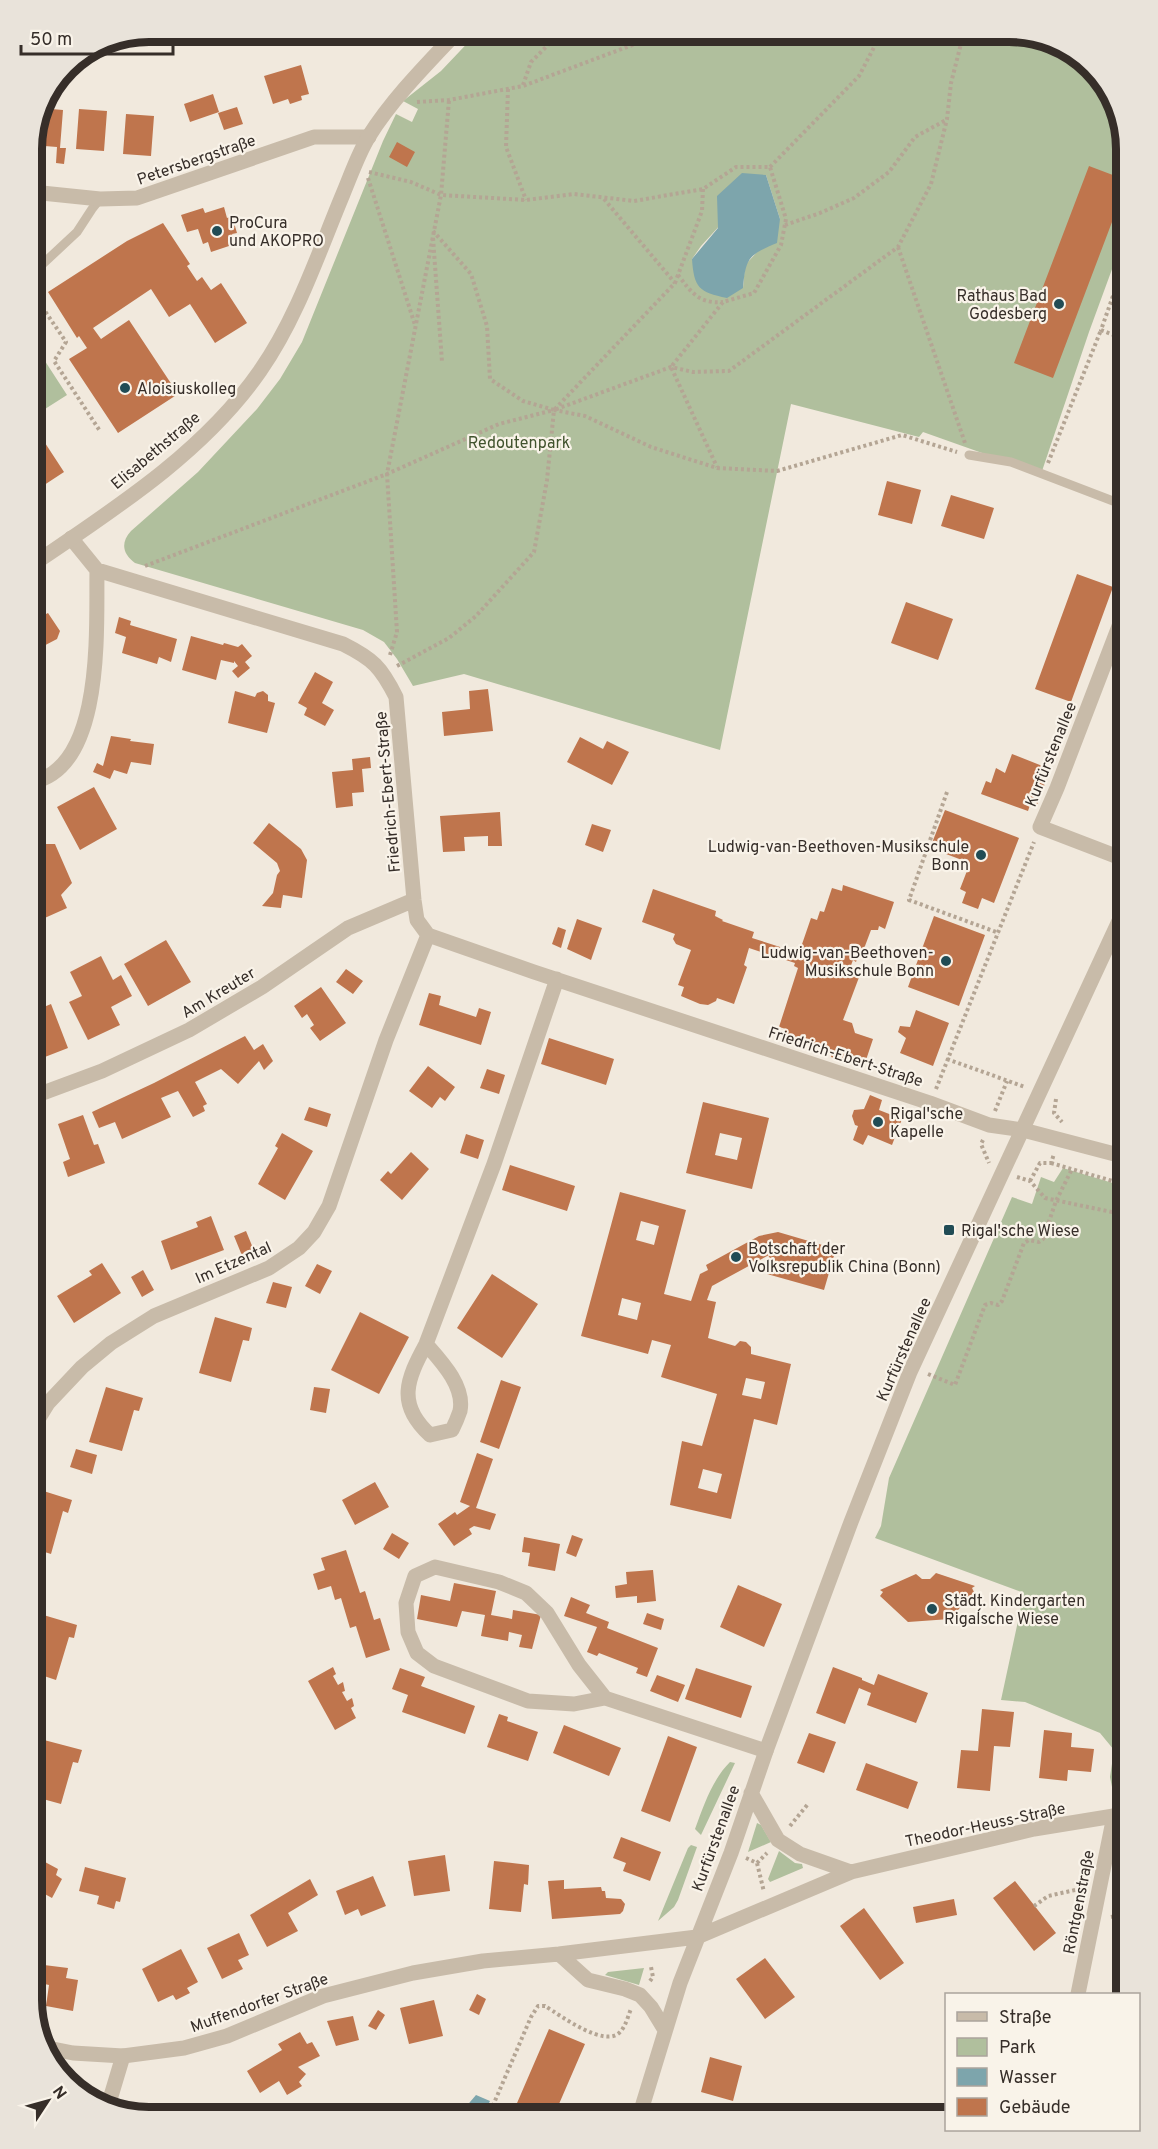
<svg xmlns="http://www.w3.org/2000/svg" width="1158" height="2149" viewBox="0 0 1158 2149" font-family="Overpass,sans-serif">
<style>
.green{fill:#b0bf9d;fill-rule:evenodd}
.water{fill:#7da5ac}
.building{fill:#bf754d;fill-rule:evenodd}
.lines{fill:none;stroke-linecap:round;stroke-linejoin:round}
.path{stroke:#b4a594;stroke-width:4;stroke-dasharray:3 3;stroke-linecap:butt}
.service{stroke:#c8bba9;stroke-width:9}
.minor{stroke:#c8bba9;stroke-width:15}
.tertiary{stroke:#c8bba9;stroke-width:15}
.poi-dot{fill:#214c55;stroke:#f9f3e9;stroke-width:2}
.labels{text-anchor:middle;stroke-width:4.5;stroke-linejoin:round;paint-order:stroke}
.street-label{font-size:16px;fill:#362e29;stroke:#f9f3e9}
.poi-label{font-size:16px;fill:#362e29;stroke:#f9f3e9;text-anchor:start}
.park-label{font-size:16px;fill:#41532e;stroke:#f9f3e9}
.rim{fill:none;stroke:#362e29;stroke-width:8}
</style>
<rect width="100%" height="100%" fill="#f1e9dd"/>
<path class="green" d="M478,32h539l57,20 43,52 9,45v82l-37,101 -48,142 -118,-42 -4,5 -128,-33 -71,346 -256,-76 -51,12 -16,-27 -13,-17 -21,-12 -228,-67c-12,-9 -15,-20 -4,-32l67,-59 59,-63 23,-30 22,-37 81,-201 13,-27 16,8 6,-13 -15,-8 38,-30zM766,175l14,44 -21,31 -14,15 -2,23 -51,-29 9,-13z
M32,341l35,54 -33,21 -2,-4z
M1063,1168l63,19v597l-14,3 -2,-10 4,-27 -14,-17 -75,-31 -24,-2 23,-107 -149,-55 6,-12 8,-48 123,-281 20,7 9,-27 13,5z
M730,1762l5,1 -34,72 -6,-6c9,-24 17,-49 35,-67z
M757,1823l4,2 10,17 -23,10z
M691,1845l6,2 -19,53 -4,7 -16,14 30,-73z
M779,1851l16,12 7,1 1,4 -33,14 -2,-3z
M644,1968l-5,17 -34,-10 3,-3z"/>
<path class="water" d="M742,173l24,2 14,44 -3,24c-29,12 -31,15 -34,45l-16,10c-28,-6 -33,-10 -35,-39l26,-31 -1,-32z
M476,2095l14,6 -8,16h-21l3,-8z"/>
<path class="building" d="M301,65l8,29 -8,2 1,4 -12,4 -2,-5 -15,5 -9,-28z
M213,94l6,18 -29,10 -6,-18z
M237,107l6,17 -19,6 -6,-17z
M40,108l23,2 -3,38h6l-2,16 -8,-1 1,-16 -25,-2z
M79,109l28,2 -3,40 -28,-2z
M126,114l28,2 -3,40 -28,-2z
M397,142l18,10 -8,15 -18,-10z
M1089,166l37,14v5l-73,193 -39,-15z
M224,207l3,11 5,-2 5,17 -5,1 3,10 -24,8 -3,-10 -5,2 -5,-15 -11,3 -6,-17 22,-7 2,5z
M163,223l27,41 -3,2 10,15 5,-4 9,13 10,-7 26,40 -32,20 -25,-39 -21,13 -18,-28 -58,39 8,11 28,-19 49,74 -60,39 -49,-74 18,-11 -8,-12 -2,2 -29,-46 79,-51z
M32,423l32,49 -32,21z
M1126,441v34l-11,-4z
M887,481l34,9 -9,34 -34,-9z
M951,495l43,13 -10,31 -43,-13z
M1077,574l36,13 -42,115 -36,-13z
M906,602l47,17 -15,41 -47,-17z
M48,613l12,18 -3,8 -25,13v-26l6,-4 -2,-3z
M119,617l12,4 -1,4 47,14 -6,23 -12,-5 -2,7 -35,-11 4,-16 -11,-4z
M191,636l32,9 1,-2 14,4 4,-3 10,12 -7,6 5,6 -12,10 -6,-7 6,-5 -4,-5v2l-13,-3 -5,20 -34,-10z
M315,672l18,10 -11,21 12,7 -9,16 -21,-11 3,-7 -9,-5z
M488,689l5,42 -49,5 -2,-24 28,-3 -1,-18z
M235,691l20,6 2,-4 6,-2 5,4v6l7,2 -8,30 -39,-10z
M111,736l20,3 -1,2 24,3 -3,21 -20,-3 -4,12 -13,-4 -4,9 -17,-7 4,-9 6,3z
M580,737l23,12 4,-8 22,11 -17,33 -45,-23z
M1012,754l33,13 -3,8 5,3 -10,27 -6,-3 -3,9 -47,-17 5,-13 5,2 5,-15 9,5z
M370,757l1,11 -9,1 2,23 -12,1 1,13 -17,2 -4,-36 21,-2 -1,-11z
M94,787l23,42 -37,21 -23,-43z
M945,810l74,28 -25,65 -12,-5 -4,11 -16,-6 4,-11 -6,-3 10,-26 -40,-15z
M500,812l2,34h-14v-10l-24,1 1,14 -22,1 -3,-36z
M269,823l32,26 6,11 -5,38 -19,-3 -2,13 -19,-2 11,-13 4,-18 3,-4 -3,-8 -24,-20z
M592,824l19,6 -8,22 -18,-7z
M32,829l7,15h16l17,39 -11,12 6,13 -29,13 -6,-13z
M843,885l51,17 -9,27 -6,-3 -1,4h-7l-9,24 -3,-1 -3,9 -3,-2 -3,8 11,4 -18,48 9,3 3,10 18,6 -7,21 -12,-4 -3,7 -20,-6 1,-5 -48,-15 2,-8 -7,-2 19,-59 -4,-2 1,-3 -46,-15 -5,17 3,2 -13,37 -17,-6 -1,3 -8,4 -8,-1 -19,-8 3,-9 -6,-2 13,-35 -15,-6 -3,-5 2,-5 -33,-12 11,-33 63,22 -1,5 8,4 -1,1 32,11 -2,6 47,15 12,-35 6,2 3,-9 4,1 8,-24 10,3z
M934,916l51,19 -26,71 -51,-19z
M577,919l25,9 -11,32 -24,-11z
M558,927l8,3 -5,18 -9,-4z
M166,940l25,42 -43,24 -24,-42z
M101,956l12,24 8,-5 11,21 -21,11 9,18 -32,15 -19,-38 13,-6 -12,-24z
M346,969l17,12 -10,13 -17,-12z
M321,987l25,36 -26,18 -10,-13 4,-3 -7,-11 -5,4 -8,-12z
M429,993l12,3 -2,9 37,12 3,-9 12,4 -10,33 -62,-20z
M51,1004l17,44 -36,14v-50z
M916,1010l33,13 -16,43 -33,-13 6,-15 -8,-6 2,-6 10,1z
M245,1036l9,14 9,-6 10,17 -9,9 -5,-9 -21,23 -17,-15 -26,13 12,22 -4,2 2,5 -12,6 -15,-26 -17,7 10,19 -49,22 -7,-17 -16,6 -7,-16 62,-29z
M549,1038l65,21 -8,26 -65,-21z
M428,1066l27,21 -10,14 -5,-4 -8,11 -23,-17z
M487,1069l18,6 -6,19 -19,-6z
M870,1095l12,5 -3,10 23,9 -10,26 -24,-10 -5,10 -10,-5 5,-14 -3,-1 -3,-9 2,-6 10,-1z
M703,1102l66,16 -17,71 -66,-16zM720,1133l22,5 -5,22 -22,-5z
M309,1107l22,7 -4,13 -23,-7z
M83,1115l11,30 4,-1 7,19 -37,14 -5,-15 7,-3 -12,-35z
M40,1130l6,18 -14,4v-19z
M282,1133l31,18 -28,49 -27,-16 20,-36 -3,-2z
M466,1134l18,6 -6,19 -18,-6z
M411,1152l18,17 -27,31 -22,-20 8,-9 3,3z
M510,1165l65,21 -8,25 -65,-21z
M620,1192l66,18 -22,84 27,7 9,-27 8,-4 -2,-5 53,-29 19,-4 58,17 -12,41 -57,-16 2,-19 -57,31 -5,14 9,2 -8,36 27,8 5,-5 6,1 5,5v7l40,10 -14,61 -23,-6 -23,100 -61,-14 12,-64 20,5 15,-52 -56,-17 10,-32 -19,-5 -4,14 -67,-18zM641,1221l18,5 -5,19 -18,-5zM622,1298l19,5 -4,17 -19,-5zM746,1378l19,4 -4,17 -19,-4zM703,1469l19,5 -5,19 -19,-5z
M211,1216l13,34 -53,20 -10,-29 37,-14 -2,-5z
M246,1231l9,22 -12,5 -9,-22z
M102,1263l19,30 -47,30 -17,-27 35,-21 -3,-4z
M317,1264l15,7 -12,23 -15,-8z
M143,1270l11,20 -12,7 -11,-20z
M492,1274l46,30 -36,54 -45,-30z
M273,1282l19,5 -6,21 -20,-5z
M360,1312l49,25 -30,57 -48,-24z
M215,1317l37,11 -3,13 -6,-1 -12,42 -32,-9z
M501,1380l20,7 -22,62 -19,-7z
M106,1387l37,11 -4,13 -5,-1 -12,41 -33,-9z
M314,1387l16,2 -4,24 -16,-3z
M76,1449l21,6 -5,19 -22,-7z
M477,1453l16,6 -17,49 20,6 -6,16 -16,-4 -5,3 3,5 -18,12 -16,-22 17,-12 2,3 13,-9 -10,-4z
M375,1482l14,25 -34,18 -13,-25z
M34,1488l38,12 -4,13 -5,-2 -12,43 -19,-6v-52z
M392,1533l17,10 -10,16 -16,-10z
M572,1535l11,4 -7,18 -10,-4z
M524,1537l36,7 -5,27 -27,-5 2,-13 -8,-1z
M346,1550l14,43 5,-2 9,29 6,-2 10,32 -24,8 -10,-32 -6,2 -9,-30 -6,2 -4,-14 -13,4 -5,-16 12,-4 -4,-12z
M653,1570l3,31 -19,2v-7l-21,2 -1,-12 12,-2 -1,-12z
M936,1573l39,13 -3,2 2,4 -24,27 -42,3 -28,-26 3,-4 -3,-2 36,-16 6,5h8z
M454,1583l42,8 -5,24 21,4 1,-9 28,5 -9,34 -13,-2 3,-12 -13,-3 -1,9 -27,-5 4,-21 -23,-4 -5,16 -40,-8 4,-24 29,6z
M738,1585l44,19 -18,43 -44,-20z
M571,1597l19,8 -4,8 23,9 -2,6 51,20 -11,29 -11,-4 2,-5 -39,-15 -2,3 -10,-4 10,-25 -33,-11z
M647,1613l17,6 -3,11 -18,-6z
M40,1614l37,11 -3,13 -5,-1 -13,43 -18,-6 -6,19v-50z
M333,1667l3,7 -3,2 5,9 5,-3 2,9 -3,1 5,9 5,-3 2,8 -3,2 5,10 -21,12 -27,-49z
M833,1667l29,11v2l12,5 4,-11 50,19 -12,30 -49,-18 4,-12 -12,-5 -14,36 -29,-11z
M400,1668l25,9 -4,9 54,20 -10,28 -63,-22 6,-17 -16,-6z
M696,1668l56,18 -11,32 -56,-19z
M657,1675l28,10 -7,17 -28,-11z
M1126,1683v56l-12,-53z
M982,1709l32,3 -4,35 -16,-1 -4,45 -33,-3 4,-38 17,1z
M499,1714l9,3 -1,4 31,11 -10,29 -41,-14z
M564,1725l57,23 -12,28 -56,-23z
M1044,1730l28,3 -1,14 23,2 -3,23 -23,-2 -1,11 -28,-3z
M809,1733l27,9 -12,31 -27,-10z
M668,1736l29,11 -27,75 -29,-11z
M44,1740l38,10 -4,13 -5,-1 -12,42 -29,-8v-12z
M866,1763l52,19 -10,27 -52,-19z
M32,1821l4,1 -4,15z
M621,1837l40,15 -11,29 -27,-10 3,-8 -13,-5z
M32,1855l26,14 -2,6 6,4 -10,19 -20,-11z
M445,1855l5,36 -36,5 -6,-35z
M494,1861l35,4 -1,20 -4,-1 -3,28 -32,-3z
M85,1867l41,11 -6,24 -4,-1 -2,8 -17,-5 2,-8 -20,-5z
M373,1876l13,30 -25,10 -3,-7 -13,6 -9,-24z
M310,1879l8,16 -30,18 10,18 -31,16 -17,-32z
M564,1880v9l37,-2 1,4h3l1,7 15,1 4,5 -2,7 -3,3 -68,5 -4,-38z
M1015,1881l41,52 -22,18 -41,-53z
M954,1899l3,16 -41,8 -3,-16z
M864,1908l40,55 -24,17 -40,-54z
M239,1933l10,22 -11,5 5,9 -21,10 -15,-31z
M181,1949l17,33 -11,6 3,5 -14,7 -3,-5 -15,7 -16,-33z
M32,1956h3l-2,16h-1z
M765,1958l30,39 -30,22 -29,-40z
M44,1965l24,3 -2,10 12,2 -5,31 -27,-5 3,-21 -9,-2z
M477,1994l9,5 -7,16 -10,-5z
M434,2000l9,36 -34,8 -9,-36z
M378,2010l7,5 -9,15 -8,-4z
M353,2016l6,24 -23,6 -9,-25z
M549,2029l36,15 -26,60 6,3 -4,10h-50z
M300,2032l7,12 5,-2 8,14 -22,11 8,7 -7,8 3,4 -15,9 -8,-14 -19,12 -13,-22 35,-21 -4,-6z
M710,2057l32,9 -9,35 -32,-9z
M186,2110l5,7h-14z"/>
<g class="lines">
<path class="path" d="M523,85l8,-23 30,-30
M508,89l-2,58 20,53
M417,102l32,-2 74,-14 144,-54
M770,167l89,-91 23,-44
M369,172l42,10 30,13 85,5 48,-6 60,7 69,-12 33,-22h34l16,52 -5,26 -27,48 -31,9 -52,65 46,100
M368,178l47,147
M703,189l-1,22 -24,64c14,18 21,29 45,27
M604,199l71,84
M785,225l35,-12 34,-15 35,-26 26,-35 31,-17
M433,238l9,124
M1126,244l-7,-3 7,-22
M898,247l67,196
M678,275l-3,8 -121,127 117,-43 22,5 36,-1 169,-124 33,-63 16,-65 4,-36 13,-51
M32,292l34,50 -12,19 46,70
M1126,340l-25,-10 25,-71
M1048,463l53,-133
M145,566l242,-92 112,-50 55,-14 31,6 66,31 66,21 60,3 125,-36 55,17
M32,587l9,-5
M390,655l7,-23 -10,-158 54,-279 8,-95
M397,666l52,-28 27,-22 58,-64 13,-72 7,-70 -31,-9 -33,-22 -3,-53 -16,-52 -38,-43
M947,792l-38,108 90,33
M947,1059l78,28
M936,1089l98,-247
M1056,1099l-2,14 8,9
M995,1111l12,-30
M983,1140l-2,4 8,19
M1051,1163l75,22
M1017,1177l13,4 15,17 81,17
M1030,1181l10,-18h11l3,-9
M928,1374l27,11 30,-80 6,-2 7,2 4,-4 22,-58 5,-3 10,2 4,-3 13,-38 16,-32
M790,1826l18,-22
M746,1858l11,5 10,-10
M757,1863l7,29
M1034,1906l14,-10 36,-8
M1111,1917l15,-3
M650,1981l3,-4 -2,-10
M390,2117l5,-3 2,-7c9,-2 15,-1 22,5l-1,5
M488,2117l43,-100 7,-11h7c15,9 61,44 76,25 5,-6 7,-15 10,-22"/>
<path class="service" d="M32,274l45,-42 15,-23 8,-10
M969,455l42,7 115,44"/>
<path class="minor" d="M32,192l68,7 37,-1 177,-61h55
M71,538l26,32 246,74c30,15 38,23 53,53l18,203 3,20 11,15 106,37 396,131 59,22 34,5
M32,782c73,-14 64,-156 65,-212
M1126,860l-86,-33 17,-39 69,-180
M32,1097l70,-26 87,-41 73,-43 86,-59 66,-28
M426,1344c15,17 39,42 34,67 -2,6 -5,13 -8,19l-22,5c-34,-31 -23,-56 -4,-91l68,-180 63,-185
M32,1429l16,-26 34,-36 29,-24 43,-27 115,-48 30,-20 15,-16 15,-26 57,-166 42,-105
M435,1567l64,15 27,11 21,20 32,52 26,33 -31,6 -46,-3 -94,-35 -17,-13 -9,-21 -2,-29 9,-27z
M605,1698l161,53
M1078,1994l36,-178
M108,2106l15,-50"/>
<path class="tertiary" d="M32,565c81,-55 171,-112 228,-194 37,-53 58,-117 83,-177 8,-19 15,-40 26,-58 24,-38 57,-71 88,-104
M1023,1130l103,27
M751,1793l27,47 22,14 51,18
M559,1954l29,26 37,9 15,6 11,12 14,23
M43,2047l30,6 50,3 61,-8 43,-12 96,-40 90,-23 70,-12 76,-7 138,-17 154,-65 183,-43 92,-15
M639,2117l41,-134 51,-130 35,-102 85,-229 59,-150 216,-466"/>
</g>
<g class="poi-dot">
<circle cx="217" cy="231" r="6"/>
<circle cx="1059" cy="304" r="6"/>
<circle cx="125" cy="388" r="6"/>
<circle cx="981" cy="855" r="6"/>
<circle cx="946" cy="961" r="6"/>
<circle cx="878" cy="1122" r="6"/>
<rect x="943" y="1224" width="12" height="12" rx="3"/>
<circle cx="736" cy="1257" r="6"/>
<circle cx="932" cy="1609" r="6"/>
</g>
<g class="labels">
<g class="street-label">
<text transform="translate(196 159) rotate(-19)" y="6">Petersbergstraße</text>
<text transform="translate(155 450) rotate(-40)" y="6">Elisabethstraße</text>
<text transform="translate(1050 754) rotate(-68)" y="6">Kurfürstenallee</text>
<text transform="translate(387 792) rotate(-95)" y="6">Friedrich-Ebert-Straße</text>
<text transform="translate(218 992) rotate(-31)" y="6">Am Kreuter</text>
<text transform="translate(846 1056) rotate(18)" y="6">Friedrich-Ebert-Straße</text>
<text transform="translate(233 1262) rotate(-24)" y="6">Im Etzental</text>
<text transform="translate(903 1349) rotate(-66)" y="6">Kurfürstenallee</text>
<text transform="translate(985 1824) rotate(-12)" y="6">Theodor-Heuss-Straße</text>
<text transform="translate(715 1838) rotate(-70)" y="6">Kurfürstenallee</text>
<text transform="translate(1078 1902) rotate(-79)" y="6">Röntgenstraße</text>
<text transform="translate(259 2002) rotate(-20)" y="6">Muffendorfer Straße</text>
</g>
<g class="poi-label">
<text x="229" y="228">ProCura<tspan x="229" dy="18">und AKOPRO</tspan></text>
<text x="1047" y="301" text-anchor="end">Rathaus Bad<tspan x="1047" dy="18">Godesberg</tspan></text>
<text x="137" y="394">Aloisiuskolleg</text>
<text x="969" y="852" text-anchor="end">Ludwig-van-Beethoven-Musikschule<tspan x="969" dy="18">Bonn</tspan></text>
<text x="934" y="958" text-anchor="end">Ludwig-van-Beethoven-<tspan x="934" dy="18">Musikschule Bonn</tspan></text>
<text x="890" y="1119">Rigal'sche<tspan x="890" dy="18">Kapelle</tspan></text>
<text x="961" y="1236">Rigal'sche Wiese</text>
<text x="748" y="1254">Botschaft der<tspan x="748" dy="18">Volksrepublik China (Bonn)</tspan></text>
<text x="944" y="1606">Städt. Kindergarten<tspan x="944" dy="18">Rigal´sche Wiese</tspan></text>
</g>
<g class="park-label">
<text x="519" y="448">Redoutenpark</text>
</g>
</g>
<path d="M0 0H1158V2149H0ZM149 42H1009A107 107 0 0 1 1116 149V2000A107 107 0 0 1 1009 2107H149A107 107 0 0 1 42 2000V149A107 107 0 0 1 149 42Z" fill="#e9e3da" fill-rule="evenodd"/>
<path class="rim" d="M149 42H1009A107 107 0 0 1 1116 149V2000A107 107 0 0 1 1009 2107H149A107 107 0 0 1 42 2000V149A107 107 0 0 1 149 42Z"/>
<rect x="945" y="1993" width="195" height="138" fill="#f9f3e9" stroke="#aba49c" stroke-width="1.5"/>
<rect x="957" y="2012" width="30" height="9" fill="#c8bba9" stroke="#aba49c" stroke-width="1.5"/>
<text x="999" y="2023" font-size="18" fill="#362e29">Straße</text>
<rect x="957" y="2038" width="30" height="18" fill="#b0bf9d" stroke="#aba49c" stroke-width="1.5"/>
<text x="999" y="2053" font-size="18" fill="#362e29">Park</text>
<rect x="957" y="2068" width="30" height="18" fill="#7da5ac" stroke="#aba49c" stroke-width="1.5"/>
<text x="999" y="2083" font-size="18" fill="#362e29">Wasser</text>
<rect x="957" y="2098" width="30" height="18" fill="#bf754d" stroke="#aba49c" stroke-width="1.5"/>
<text x="999" y="2113" font-size="18" fill="#362e29">Gebäude</text>
<g transform="translate(48 2101) rotate(54)" stroke="#f9f3e9" stroke-width="4.5" paint-order="stroke">
<path d="M0-4.5L10 22L0 15L-10 22Z" fill="#362e29"/>
<text y="-9" font-size="16" font-weight="bold" text-anchor="middle" fill="#362e29">N</text>
</g>
<path d="M21 45v9h152v-9" fill="none" stroke="#362e29" stroke-width="3"/>
<text x="30" y="45" font-size="18" fill="#362e29" stroke="#f9f3e9" stroke-width="4.5" paint-order="stroke">50 m</text>
</svg>
